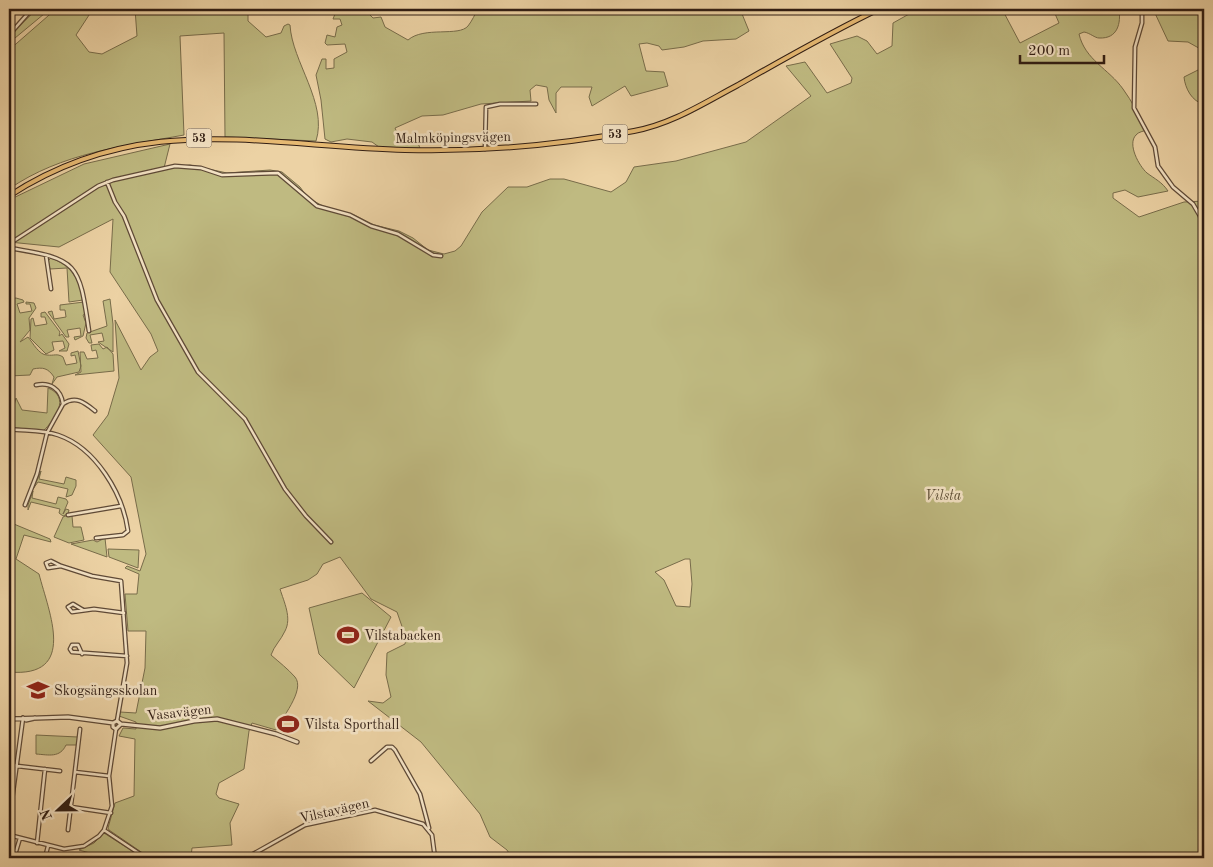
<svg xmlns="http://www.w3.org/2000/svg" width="1213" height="867" viewBox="0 0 1213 867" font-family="'Old Standard TT',serif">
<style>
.green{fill:#bfba81;stroke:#786c4a;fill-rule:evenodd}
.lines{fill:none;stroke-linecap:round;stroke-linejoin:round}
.minor-casing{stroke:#5f4a37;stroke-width:5}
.tertiary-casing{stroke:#5f4a37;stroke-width:5.5}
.primary-casing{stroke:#301d13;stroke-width:6}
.minor{stroke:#f3e2c4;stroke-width:2.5}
.tertiary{stroke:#f3e2c4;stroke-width:3}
.primary{stroke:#e6b972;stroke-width:4}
.labels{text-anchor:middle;stroke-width:5;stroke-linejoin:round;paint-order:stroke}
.shield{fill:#f3e2c4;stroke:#6a5848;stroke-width:1}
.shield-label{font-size:12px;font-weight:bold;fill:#301d13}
.street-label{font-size:14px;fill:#301d13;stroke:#f3e2c4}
.park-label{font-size:14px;font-style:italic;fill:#5b4c34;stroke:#f3e2c4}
.poi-label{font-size:14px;fill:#301d13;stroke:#f3e2c4;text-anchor:start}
</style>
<rect width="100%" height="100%" fill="#ecd2a4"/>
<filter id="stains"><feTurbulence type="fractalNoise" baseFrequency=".004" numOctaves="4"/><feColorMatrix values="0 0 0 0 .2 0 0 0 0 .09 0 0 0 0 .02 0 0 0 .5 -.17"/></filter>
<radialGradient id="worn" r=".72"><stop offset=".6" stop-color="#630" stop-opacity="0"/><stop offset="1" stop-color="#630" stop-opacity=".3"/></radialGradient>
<path class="green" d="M37,9h13l-41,34v-7z
M56,9h33l2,3 -15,23 13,17 13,2 35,-18 -2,-27h113v12l18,16 15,-4 3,-7 4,-2 2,1c2,37 38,78 26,116l-91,-4 -1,-104 -44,3 4,99c-60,11 -123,18 -175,54v-139z
M337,9c12,0 19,7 32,5l4,4 8,-1 4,10 23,13c16,-14 51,-3 60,-14 4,-5 7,-12 10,-17h262l9,22 -13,8 -33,2 -19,6 -22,3 -3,-4 -12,-3 -8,1 7,27 18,1 4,14 -37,10 -6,-10 -33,20 -3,-9 3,-10h-31l-5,6v20l-7,-13 -2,-13 -11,-2 -6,5 1,11 -50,3 -38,11 -21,1 -27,12 3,7 11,6h8l3,7 -41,-1 -7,-5 -25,-3 -16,3 -6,-3 -4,-39 -5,-25 6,-16h4v10l8,-1v-9l13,-7 -2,-8 -18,1 -2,-2 2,-8 8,2 2,-10 5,-2 -2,-6h-7z
M918,9h84l18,34 39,-20 -6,-14h66c2,14 -1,30 -20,29 -4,0 -9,-5 -15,-6l-5,2c6,26 30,35 44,55 9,12 16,27 24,41 -3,1 -9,2 -11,5 -9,9 3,31 11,38 8,6 15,9 21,18l-30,6 -13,-7 -12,3v5l26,19 45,-15 20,-1v657h-692l-5,-8 -17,-13 -10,-23 -59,-72 -53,-41 15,2 8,-6 -5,-22 1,-22 18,-9 1,-6 -9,-26 -26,-13 -31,-42 -17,7 -6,10 -9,6 -28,9c4,13 12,29 5,42 -4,9 -11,15 -14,24 8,7 17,14 24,22 11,13 -15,43 -19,53l-24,-7 -3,8 -5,38 -25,14 -3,11 3,4 20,6 -9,19 2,22 -40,3 -1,9 -4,1h-37l-41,-28 -1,-2 7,-25 19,-7 1,-57 -16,-3 4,-8 13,1v-7l-17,-6 1,-4 16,1 9,-45 1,-37h-18l-3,-37h12l2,-20 -14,-6 2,-2 13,5 6,-17 -15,-77 -38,-42 15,-20 11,-37 -4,-58 26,50 9,-13 8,-6 -7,-17 -41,-62 3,-53 -54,28 -50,-5v-42l75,-36 86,-20 -6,24 26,-3 37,8 43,-3 12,2 18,15 8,11 15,8 31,9 20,10 25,6 14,7 15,12 16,4 11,-3 6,-5 21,-34 26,-25h19l23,-8h14l47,13 15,-10 8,-15 42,-6 70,-19 65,-46 -25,-30 19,-4 22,31 24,-10 1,-5 -22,-34 27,-8 10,5 10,13 15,-8 1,-23zM685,559h5l2,25 -2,23 -14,-1 -12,-26 -9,-8z
M1153,9h51v42l-16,-9 -20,-1z
M1204,67v37c-12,-2 -19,-16 -20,-27z
M51,258c21,8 28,21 32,42l-14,2 -2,-34 -17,1 -2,-8z
M16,298l7,2 1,2 -7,2 3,9 12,-2 -2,-7h-4v-2l8,1 2,5 -7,10 1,12 -10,12 8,-5c5,6 11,18 19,18 7,1 10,-2 16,2l3,8 11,-2 -2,-8 -4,1v-3l7,-2 3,15 -2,6 -22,5 -5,7 2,-7c-6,-9 -11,-10 -21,-8l-3,6 -21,1v-77z
M110,299l3,25v28l-15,-10 6,-1 -2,-8 -12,2 2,8h-3l-3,-5 1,-5 20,-7 -4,-25z
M84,302l1,12 -2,1 3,8 -3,13 -8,4 -1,-3 7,-1 -1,-8 -13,2 2,7h-3l-18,-25 4,-1 2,8 12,-2 -1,-7h-5v-5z
M45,312l15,20 -1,4 3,-2 7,10 -2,7h-8l6,-3 -2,-7 -11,1 2,8 -8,4 -16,-16 1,-19 2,-1 2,8 12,-2 -2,-7h-4v-4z
M99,344l4,5 4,-2 6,7 1,17 -39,4 6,-3 -1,-20h4l3,7 11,-1 -2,-8 -4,1 -1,-6z
M48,388c23,9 7,32 -5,43l-34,-4v-16l4,-1 3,-12 6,12 25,3z
M41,471l-2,8 25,5 2,-7 10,3v6l-4,9 -6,2 2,-8 -30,-7 -5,7z
M33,491l-1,7 24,6 2,-7 8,2 2,3 -5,12 3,-5 3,1 -1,4 -5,2 -4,-3 1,-4 -29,-7 -3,8v-5z
M68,515l4,1 1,11h8l3,13 -15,3 -15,-6 9,-20z
M9,522l41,17 1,3 -27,-7 -8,24 23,15c10,39 39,104 -30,98z
M105,538l2,19 -36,-13 22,-4 4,2z
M108,549l31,1 -1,18 -29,-11z
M362,593l29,24 -37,71 -35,-34 -10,-46z
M36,735l42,2 -1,8h-11c-6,13 -17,10 -30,9z
M104,833l39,25h-35l-29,-8 15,-7z"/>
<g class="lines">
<g class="minor-casing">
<path id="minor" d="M1142,9v14l-7,24 -1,61 21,39 3,19 15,21 20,17 7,12 4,14
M9,35l23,-26
M485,149l1,-42 14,-3h36
M107,182l8,20 9,14 33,84 41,72 47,47 40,70 21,27 25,26
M9,244l89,-58 15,-6 62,-14 26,2 21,7 56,-2 39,33 33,9 21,11 27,8 35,21 8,1
M9,248c70,11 70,15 80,83
M46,255l5,34
M63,404c13,-9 22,-1 32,7
M9,429c16,2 34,1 49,6 38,13 65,59 70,96l-5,4 -27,3
M25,505l12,-31 10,-41 16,-29c-2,-15 -13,-22 -27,-19
M68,515l53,-9
M61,566l-10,-5 -5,2 2,5 13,-2 31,10 29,5 6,82 -10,58
M83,610l-10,-6 -5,3 4,5 22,-3 30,4
M82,654l-4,-9h-6l-2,4 2,3 55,4
M78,689l43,6
M371,761l16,-14h5l3,3 25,44 9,34
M9,765l51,6
M75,772l34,4
M71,807l40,6
M9,822l14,-104
M68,830l12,-101
M104,830l42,28
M9,835l55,14 20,-3 15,-10 5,-6 8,-24 -3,-30 7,-47
M37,843l8,-74
M14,858l6,-20
M45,858l3,-12
M246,858l59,-33 70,-15 48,14 9,11 3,23"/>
</g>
<g class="tertiary-casing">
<path id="tertiary" d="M23,718l3,2 9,-2
M9,719l59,-2 45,6
M113,723v4l3,2 5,-5
M113,723l4,-2 4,3
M121,724l39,4 34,-7 23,-2 59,15 21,8"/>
</g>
<g class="primary-casing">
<path id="primary" d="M9,196c132,-86 252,-50 396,-46 76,2 154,-5 229,-19 38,-7 70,-28 104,-46 46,-26 93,-53 141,-76"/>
</g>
<use href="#minor" class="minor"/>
<use href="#tertiary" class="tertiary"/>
<use href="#primary" class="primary"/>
</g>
<defs>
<g id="stadium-bare" transform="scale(1.725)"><path d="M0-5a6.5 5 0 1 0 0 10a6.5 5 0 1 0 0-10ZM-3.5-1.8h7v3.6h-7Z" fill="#8f2418" stroke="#f3e2c4" stroke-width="2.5" paint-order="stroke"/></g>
<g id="school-bare" transform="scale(1.725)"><path d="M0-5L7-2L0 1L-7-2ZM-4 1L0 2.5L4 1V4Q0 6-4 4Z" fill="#8f2418" stroke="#f3e2c4" stroke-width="2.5" paint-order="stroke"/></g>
</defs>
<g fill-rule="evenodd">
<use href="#stadium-bare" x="348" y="635"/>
<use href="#school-bare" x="38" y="690"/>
<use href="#stadium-bare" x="288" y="724"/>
</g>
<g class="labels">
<g class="shield">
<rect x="602.5" y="124.5" width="25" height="19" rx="4"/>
<rect x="186.5" y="128.5" width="25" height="19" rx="4"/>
</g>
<g class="shield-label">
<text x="615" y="138">53</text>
<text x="199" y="142">53</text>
</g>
<g class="street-label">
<text transform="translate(453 137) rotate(-1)" y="5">Malmköpingsvägen</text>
<text transform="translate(179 712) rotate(-6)" y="5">Vasavägen</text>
<text transform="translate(334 810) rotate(-13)" y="5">Vilstavägen</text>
</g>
<g class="park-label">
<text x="943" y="500">Vilsta</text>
</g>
<g class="poi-label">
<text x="364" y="640">Vilstabacken</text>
<text x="54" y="695">Skogsängsskolan</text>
<text x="304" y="729">Vilsta Sporthall</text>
</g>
</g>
<rect width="1213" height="867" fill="none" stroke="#ecd2a4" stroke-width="30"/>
<rect x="10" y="10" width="1193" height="847" fill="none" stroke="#301d13" stroke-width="2.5"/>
<rect x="15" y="15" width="1183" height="837" fill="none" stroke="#301d13"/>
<g transform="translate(58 810) rotate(248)" stroke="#f3e2c4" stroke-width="4" paint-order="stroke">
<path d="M0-4L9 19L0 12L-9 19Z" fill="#301d13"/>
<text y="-8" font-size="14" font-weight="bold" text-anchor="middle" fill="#301d13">N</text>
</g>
<path d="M1020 55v8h84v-8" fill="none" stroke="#301d13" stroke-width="2.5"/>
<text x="1028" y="55" font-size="15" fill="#301d13" stroke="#f3e2c4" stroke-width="4" paint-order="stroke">200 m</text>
<rect width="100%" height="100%" filter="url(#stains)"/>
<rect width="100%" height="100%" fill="url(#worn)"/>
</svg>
